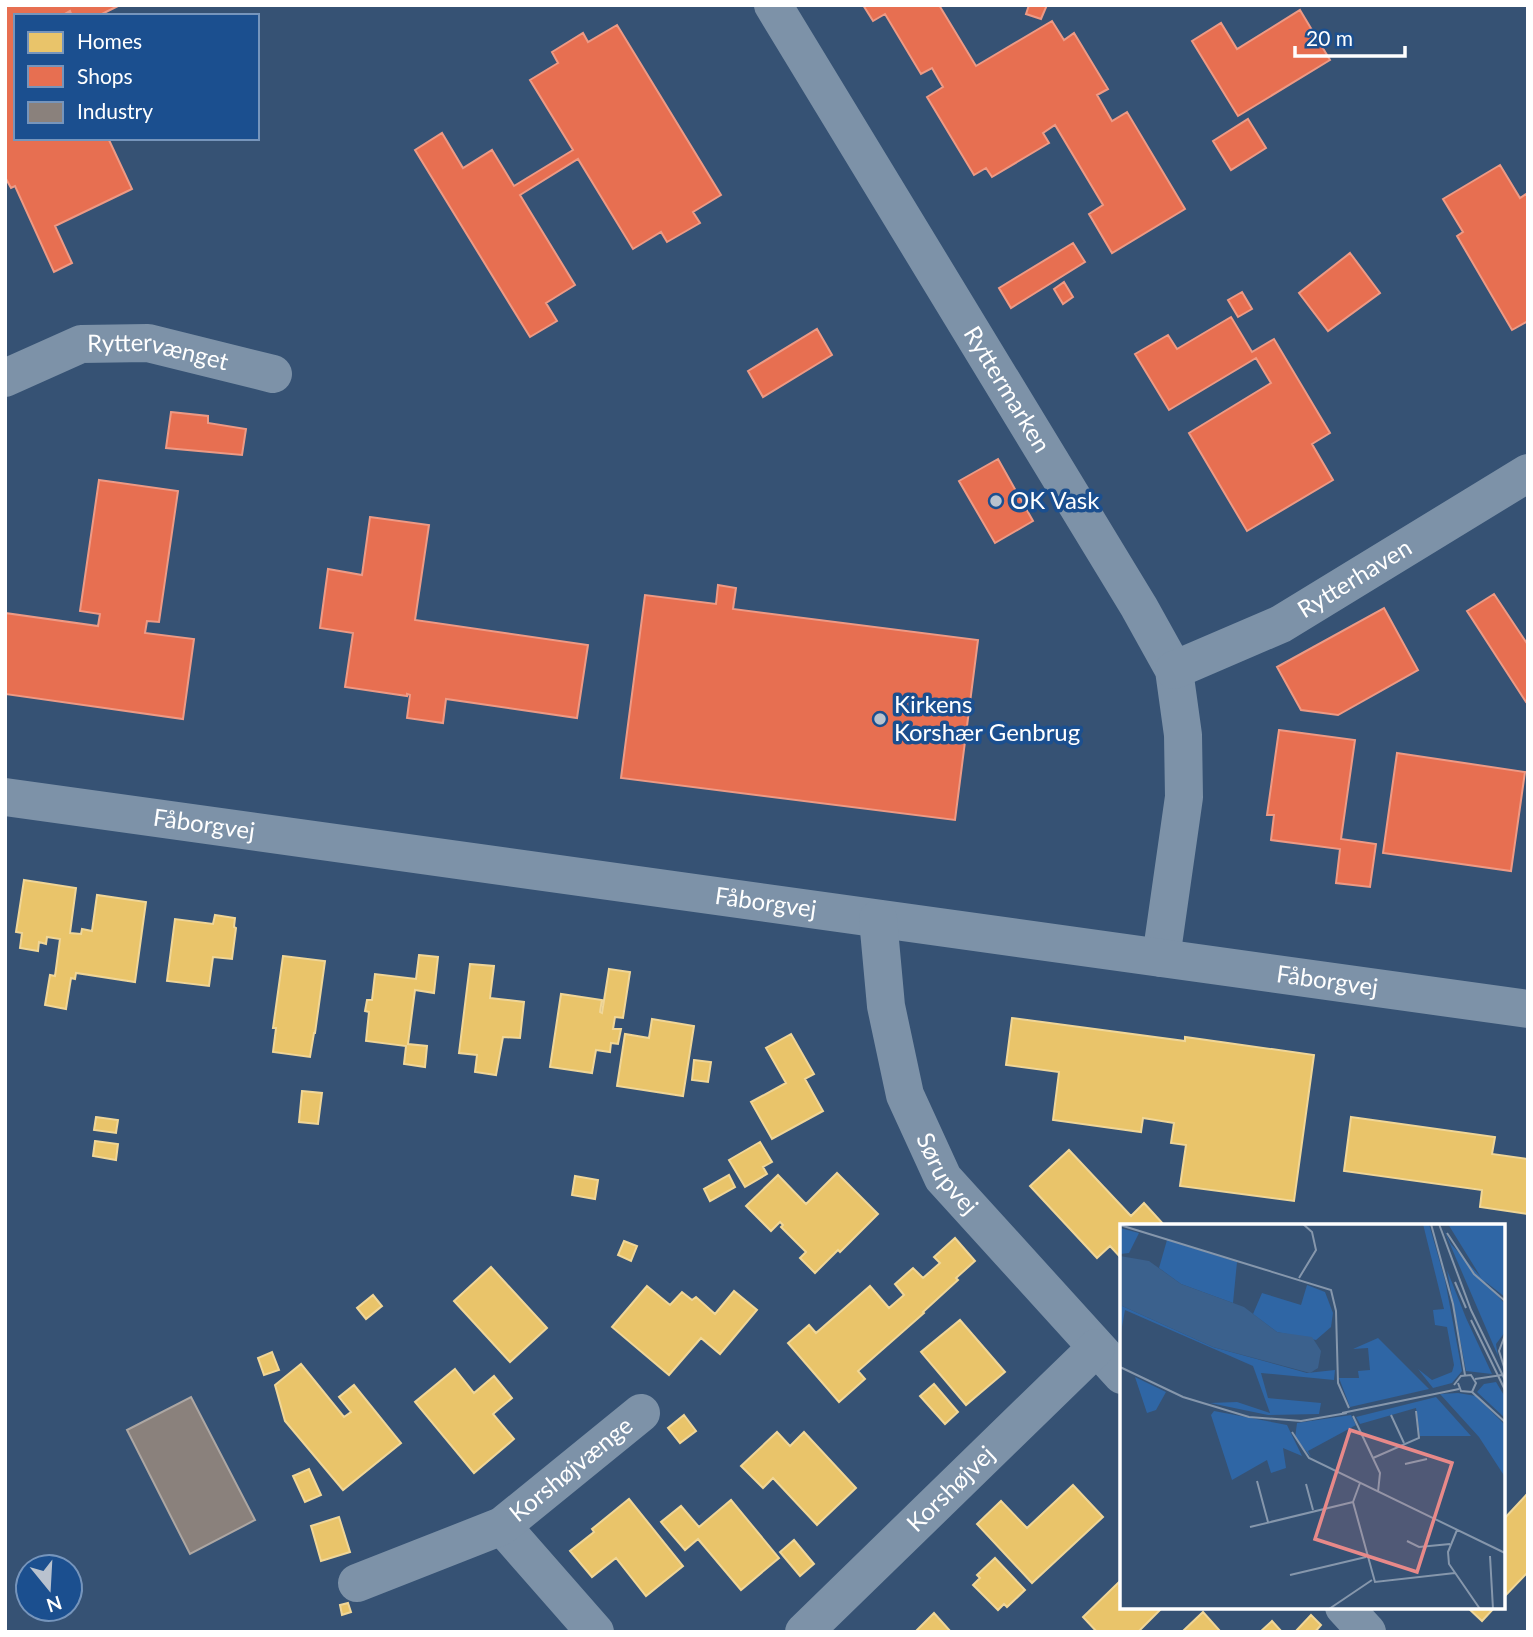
<svg xmlns="http://www.w3.org/2000/svg" width="1533" height="1637" viewBox="0 0 1533 1637" font-family="Lato,sans-serif">
<style>
.homes{fill:#e9c46a;stroke:#f0d697;stroke-width:2}
.shops{fill:#e76f51;stroke:#ee9a85;stroke-width:2}
.industry{fill:#8a817c;stroke:#ada7a3;stroke-width:2}
.lines{fill:none;stroke-linecap:round;stroke-linejoin:round}
.minor{stroke:#7d92a8;stroke-width:38}
.poi-dot{fill:#b9c2ce;stroke:#1b4f8f;stroke-width:2.5}
.labels{text-anchor:middle;stroke-width:7;stroke-linejoin:round;paint-order:stroke}
.street-label{font-size:24px;fill:#fff;stroke:#1b4f8f}
.poi-label{font-size:24px;fill:#fff;stroke:#1b4f8f;text-anchor:start}
.inset-road{fill:none;stroke:#8697ac;stroke-width:2}
.view{fill:#e88989;fill-opacity:0.15;stroke:#e88989;stroke-width:3.5}
.inset-edge{fill:none;stroke:#fff;stroke-width:3.5}
</style>
<rect width="100%" height="100%" fill="#365274"/>
<path class="homes" d="M24,880l52,8 -6,45 11,1 1,-5 10,2 5,-36 49,7 -11,80 -59,-9 -1,6 -4,-1 -5,31 -21,-4 5,-30 5,1 5,-37 -13,-2 -1,7 -7,-2 -1,9 -18,-3 2,-15 -6,-1z
M215,915l20,3 -1,9 2,1 -4,31 -19,-2 -4,29 -42,-5 8,-62 38,5z
M419,955l19,2 -4,36 -19,-3 -7,54 19,2 -2,21 -21,-3 2,-18 -40,-5 3,-29 -4,-1 2,-11h5l3,-26 41,5z
M283,956l42,5 -10,72h-1l-4,24 -37,-5 3,-24h-3z
M470,964l24,2 -4,32 34,4 -4,36 -17,-1 -7,38 -21,-3 2,-17 -18,-2z
M609,969l21,3 -7,46 -8,-1 -2,12h8l-3,15 -7,-1 -1,9 -14,-2 -4,23 -42,-6 11,-73 41,6 -2,12 2,1z
M1012,1018l173,23v-4l129,18 -20,146 -114,-15 6,-41 -15,-2 3,-20 -31,-5 -2,14 -88,-12 6,-48 -53,-7z
M652,1019l42,7 -11,70 -66,-10 8,-52 24,4z
M791,1034l23,40 -9,5 18,32 -51,28 -21,-37 35,-19 -20,-35z
M694,1060l17,2 -3,20 -16,-2z
M302,1091l20,2 -4,31 -19,-2z
M96,1117l22,3 -2,13 -22,-3z
M1351,1117l144,20 -3,17 36,5v55l-48,-7 2,-17 -138,-19z
M95,1141l23,3 -2,16 -23,-4z
M760,1142l12,20 -9,5 4,7 -22,13 -16,-27z
M1069,1150l62,66 13,-13 21,23h-43v33l-12,-13 -13,12 -67,-72z
M837,1173l41,41 -38,38 -2,-2 -23,23 -15,-15 6,-6 -25,-25 2,-2 -3,-3 -9,9 -25,-25 32,-31 28,29z
M729,1175l6,12 -25,14 -6,-12z
M575,1176l23,4 -3,19 -23,-4z
M955,1238l20,23 -19,17 2,2 -35,32 1,1 -66,58 7,8 -26,23 -51,-59 21,-18 7,8 54,-47 19,22 15,-13 -9,-11 18,-16 10,10 17,-15 -6,-6z
M624,1241l13,5 -6,15 -13,-6z
M491,1267l56,61 -37,34 -56,-61z
M647,1286l23,19 12,-13 10,8 4,-3 19,17 19,-23 23,19 -37,44 -19,-16 -32,37 -57,-48z
M373,1295l9,11 -16,13 -9,-11z
M960,1320l45,52 -39,33 -45,-53z
M272,1352l7,18 -15,5 -6,-17z
M301,1364l43,53 7,-5 -12,-15 15,-12 47,58 -58,47 -58,-69 -10,-36z
M455,1369l19,24 20,-17 18,22 -19,16 21,25 -40,34 -59,-71z
M934,1384l24,28 -13,12 -25,-28z
M684,1415l12,16 -16,12 -12,-15z
M777,1432l13,14 14,-14 52,56 -39,37 -44,-47 -10,10 -22,-22z
M309,1469l12,26 -16,7 -12,-26z
M1073,1485l30,32 -71,66 -55,-59 24,-23 26,27z
M1528,1493v79l-25,26v-78z
M629,1499l54,67 -37,30 -30,-38 -24,19 -22,-26 24,-19 -2,-3z
M731,1500l48,58 -38,32 -43,-51 -13,11 -24,-28 20,-16 18,21z
M339,1517l11,35 -29,9 -10,-35z
M794,1540l20,24 -14,12 -20,-24z
M995,1558l30,32 -18,17 -3,-3 -6,6 -25,-25 7,-7 -3,-3z
M1122,1579v28h41l-25,25h-41l-14,-15z
M348,1603l3,9 -9,3 -2,-10z
M1467,1607h28l-13,14z
M1203,1612l17,19 -38,1z
M934,1613l17,19h-36z
M1311,1615l10,10 -6,7h-20z
M1272,1621l10,11h-22z"/>
<path class="shops" d="M5,5h115l-22,11h-26l-2,-5 -9,5h-45v122h96l-3,2 23,49 -77,37 17,37 -18,9 -39,-86 -4,2 -6,-11z
M863,5h76l37,61 76,-45 12,19 10,-7 34,56 -11,6 15,26 15,-9 58,97 -73,44 -23,-39 14,-9 -48,-80 -12,8 6,10 -57,34 -6,-9 -12,7 -47,-78 16,-10 -11,-19 -11,6 -36,-60 -12,7z
M1029,5h18l-6,14 -15,-5z
M1300,10l30,50 -92,56 -46,-75 29,-18 16,26z
M617,25l104,170 -28,17 7,11 -33,19 -6,-10 -28,17 -55,-90 -58,36 55,90 -29,18 11,18 -27,16 -115,-187 27,-17 21,35 29,-18 22,36 59,-36 -43,-70 28,-17 -6,-11 31,-19 5,9z
M1248,119l18,29 -35,22 -18,-29z
M1500,165l20,33 6,-4 2,4v123l-16,9 -55,-94 6,-4 -20,-33z
M1073,243l12,19 -74,46 -12,-20z
M1350,253l30,40 -52,38 -29,-38z
M1064,282l9,15 -10,7 -9,-15z
M1242,292l10,17 -14,8 -10,-17z
M1231,317l21,35 22,-13 56,94 -18,11 21,36 -86,51 -58,-98 82,-50 -15,-25 -87,52 -34,-56 33,-19 9,14z
M817,329l15,26 -69,42 -15,-26z
M171,412l37,4v7l38,6 -4,26 -76,-7z
M998,459l35,62 -38,22 -36,-62z
M99,480l79,11 -19,131 -12,-1 -2,12 49,6 -11,80 -178,-25v-81l93,13 2,-12 -20,-3z
M370,517l59,8 -14,95 173,25 -11,73 -131,-19 -3,24 -36,-5 3,-23 -3,-1v2l-62,-9 8,-54 -33,-5 8,-59 34,6z
M718,585l18,3 -3,21 245,31 -23,180 -334,-42 24,-183 71,9z
M1494,594l34,51v56l-2,1 -59,-91z
M1384,608l34,62 -80,45 -37,-5 -24,-43z
M1279,730l76,10 -14,99 35,5 -6,43 -34,-4 4,-34 -69,-9 3,-25h-7z
M1397,753l128,19 -14,99 -128,-18z"/>
<path class="industry" d="M191,1397l64,123 -65,34 -63,-124z"/>
<g class="lines">
<g class="minor">
<path id="s1" d="M773,5l366,602 35,63 9,65 1,62 -23,161"/>
<path id="s2" d="M5,378l76,-34 67,-1 125,31"/>
<path id="s3" d="M1174,670l107,-46 247,-151"/>
<path id="s4" d="M5,797l1523,212"/>
<path id="s5" d="M878,919l8,87 19,89 38,83 179,197"/>
<path d="M502,1526l93,106"/>
<path id="s6" d="M357,1583l145,-57 139,-113"/>
<path d="M1344,1607l23,25"/>
<path id="s7" d="M804,1632l292,-284"/>
</g>
</g>
<g class="poi-dot">
<circle cx="996" cy="501" r="7"/>
<circle cx="880" cy="719" r="7"/>
</g>
<g class="labels">
<g class="street-label">
<text dy="8" stroke="none"><textPath href="#s2" startOffset="161">Ryttervænget</textPath></text>
<text dy="8" stroke="none"><textPath href="#s1" startOffset="450">Ryttermarken</textPath></text>
<text dy="8" stroke="none"><textPath href="#s3" startOffset="203">Rytterhaven</textPath></text>
<text dy="8" stroke="none"><textPath href="#s4" startOffset="201">Fåborgvej</textPath></text>
<text dy="8" stroke="none"><textPath href="#s4" startOffset="768">Fåborgvej</textPath></text>
<text dy="8" stroke="none"><textPath href="#s4" startOffset="1335">Fåborgvej</textPath></text>
<text dy="8" stroke="none"><textPath href="#s5" startOffset="268">Sørupvej</textPath></text>
<text dy="8" stroke="none"><textPath href="#s6" startOffset="245">Korshøjvænge</textPath></text>
<text dy="8" stroke="none"><textPath href="#s7" startOffset="205">Korshøjvej</textPath></text>
</g>
<g class="poi-label">
<text x="1010" y="509">OK Vask</text>
<text x="894" y="713">Kirkens<tspan x="894" dy="28">Korshær Genbrug</tspan></text>
</g>
</g>
<g transform="translate(1120 1224)">
<rect width="385" height="385" fill="#365274"/>
<path d="M303,0h6l16,56 17,91 -10,12 -19,5 -15,-19 14,11 20,-8 2,-7 -7,-38 -12,-2 -2,-15 11,-1zM328,0h57v73l-23,-18zM0,4l19,5 -10,20 -9,1zM323,4l8,16 54,60v28l-9,12 2,12zM47,16l70,22 -4,41 -52,-19 -22,-16zM327,46l19,48 26,56 -26,-3zM187,61l18,7 8,21 -2,14 -15,13 -39,-8 -24,-18 9,-21 39,12zM0,81l93,42 94,26 28,-3 -1,10 -73,-7 7,25 53,5 -2,11 -51,1 -58,-12 27,-1 33,11 -17,-47 -128,-56 -5,28zM258,114l51,51 -79,18 -11,-29h20l-1,-7 12,-1 -2,-22 -15,1zM15,153l31,15 -10,18 -9,3zM376,158l9,15v21l-28,-26 7,-8zM338,169l18,3 29,29v52l-26,-40 -39,-43zM316,173l35,39h-51l-4,-28 -56,16 -4,-7zM94,187l73,14 15,31 -19,-8 3,20 -15,5 -4,-13 -35,20 -21,-65zM231,191l5,10 -48,26 3,6 -16,-19 2,-15z" fill="#2f66a5"/>
<path d="M0,32l29,5 32,23 63,23 33,25 35,5 9,14 -3,17 -8,5 -97,-26 -93,-42z" fill="#3b618d"/>
<path class="inset-road" d="M311,0l22,80 12,71M319,0l32,86 34,70M0,1l211,65 5,21 2,72 11,25M327,9l27,41 31,27M179,54l17,-28 -4,-18 -9,-8M335,58l11,26M351,96l34,70M385,111l-6,16 6,19M0,143l63,30 66,20 52,4 46,-8M355,155l27,-4M338,159l3,8 11,1 33,30M334,161l7,-9 10,-1 5,8 -4,9M222,189l117,-24M271,191l13,28M233,192l27,57 -2,19M172,208l17,26 196,95M253,234l46,-20 -3,-27M285,240l22,-5M137,257l11,41M240,259l-7,19 22,80 80,-9M186,260l7,26M130,303l103,-25M337,306l-9,22 1,12 31,45M287,317l12,6 31,-3M370,332l3,53M170,351l76,-18M209,385l43,-29"/>
<path class="view" d="M230,206l102,33 -35,109 -102,-33z"/>
<rect width="385" height="385" class="inset-edge"/>
</g>
<rect width="1533" height="1637" fill="none" stroke="#ffffff" stroke-width="14"/>
<rect x="14" y="14" width="245" height="126" fill="#1b4f8f" stroke="#7695bc" stroke-width="2"/>
<rect x="28" y="32" width="35" height="21" fill="#e9c46a" stroke="#7695bc" stroke-width="2"/>
<text x="77" y="49" font-size="21" fill="#ffffff">Homes</text>
<rect x="28" y="66" width="35" height="21" fill="#e76f51" stroke="#7695bc" stroke-width="2"/>
<text x="77" y="84" font-size="21" fill="#ffffff">Shops</text>
<rect x="28" y="102" width="35" height="21" fill="#8a817c" stroke="#7695bc" stroke-width="2"/>
<text x="77" y="119" font-size="21" fill="#ffffff">Industry</text>
<g transform="translate(49 1588) rotate(162)"><circle r="33" fill="#1b4f8f" stroke="#7695bc" stroke-width="2"/>
<path d="M0-5L12 26L0 18L-12 26Z" fill="#b9c2ce"/>
<text y="-10" font-size="19" font-weight="bold" text-anchor="middle" fill="#ffffff">N</text>
</g>
<path d="M1295 46v10h110v-10" fill="none" stroke="#ffffff" stroke-width="3.5"/>
<text x="1306" y="46" font-size="21" fill="#ffffff" stroke="#1b4f8f" stroke-width="5" paint-order="stroke">20 m</text>
</svg>
